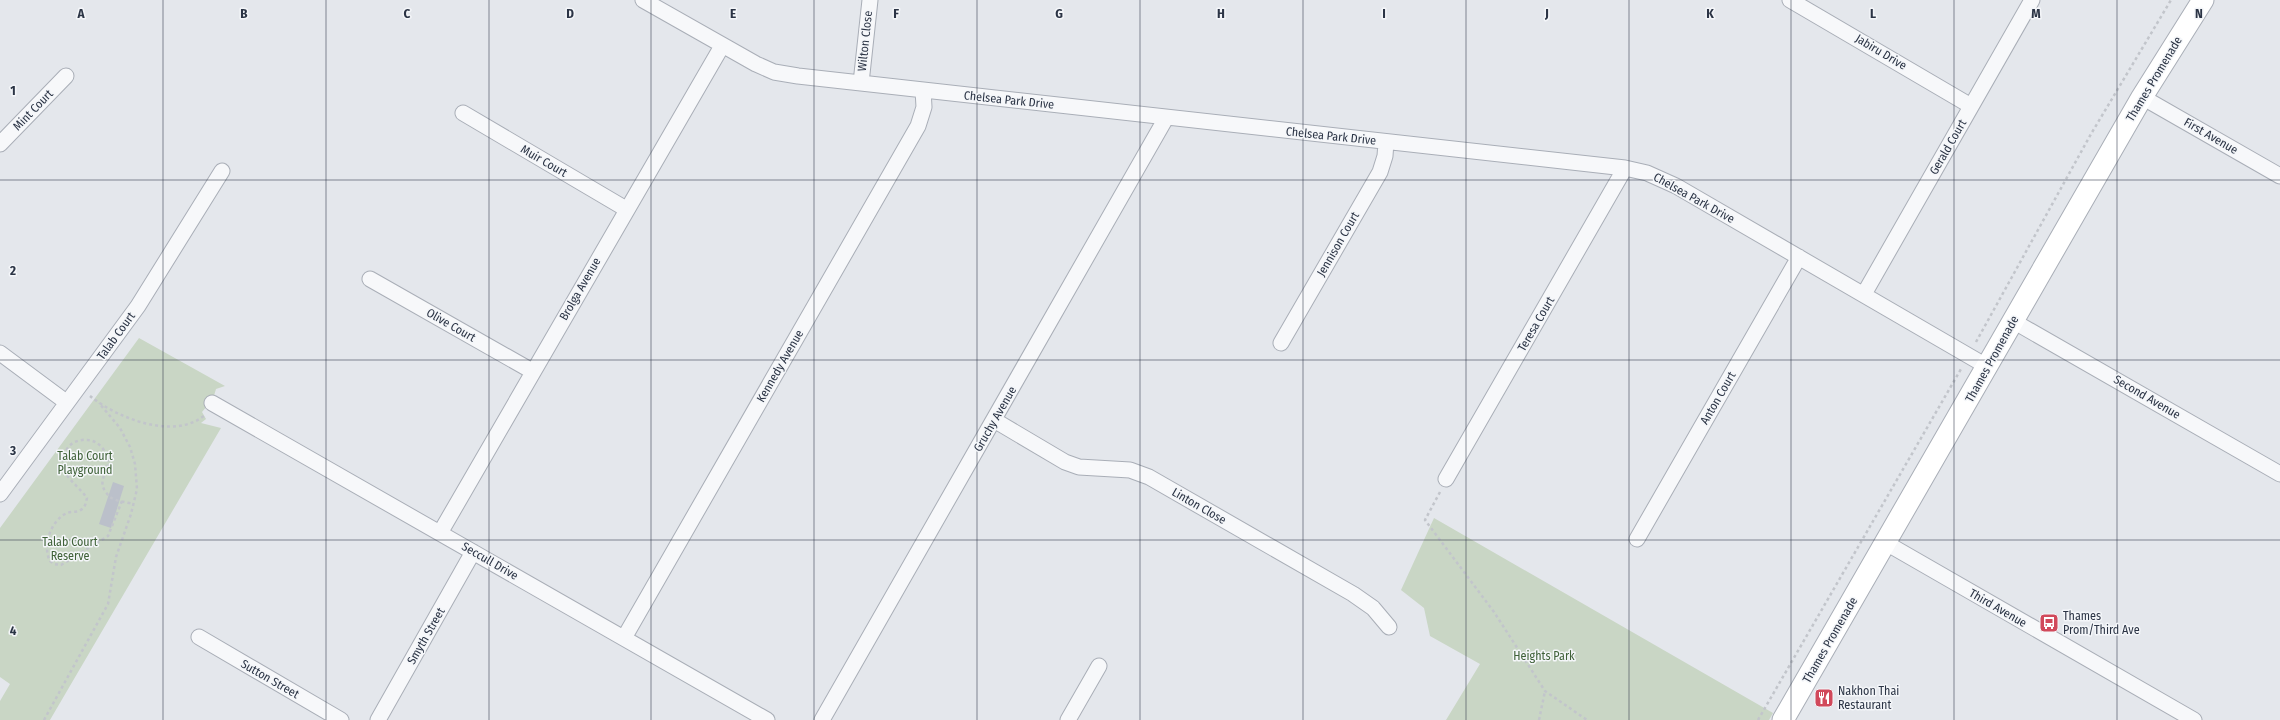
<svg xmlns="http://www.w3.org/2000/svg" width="2280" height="720" viewBox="0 0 2280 720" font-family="'Fira Sans Condensed',sans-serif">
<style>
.green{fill:#c9d6c5}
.building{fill:#bbc0ca}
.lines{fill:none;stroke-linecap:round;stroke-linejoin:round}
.street-casing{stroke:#a9aeb7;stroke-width:17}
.secondary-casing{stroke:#a9aeb7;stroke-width:23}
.path{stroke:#c2c5cb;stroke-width:2.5;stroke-dasharray:3 3;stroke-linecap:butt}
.street{stroke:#f7f8fa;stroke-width:15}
.secondary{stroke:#fff;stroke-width:21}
.grid{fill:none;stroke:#2b3445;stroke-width:1;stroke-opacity:0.55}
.labels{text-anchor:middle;stroke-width:3;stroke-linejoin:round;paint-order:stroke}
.street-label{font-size:12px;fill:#2b3445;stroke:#f4f6f9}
.park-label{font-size:12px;fill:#3f6138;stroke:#f4f6f9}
.poi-label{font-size:12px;fill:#2b3445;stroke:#f4f6f9;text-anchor:start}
.grid-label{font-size:13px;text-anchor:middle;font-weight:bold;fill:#2b3445;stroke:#f4f6f9;stroke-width:3;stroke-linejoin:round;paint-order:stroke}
</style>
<rect width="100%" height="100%" fill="#e4e7ec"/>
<path class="green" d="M139,338l86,48 -9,3 -3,10 -11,13 4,7 -5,4 20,5 -171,292h-50v-19l10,-17 -10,-7v-149z
M1434,518l339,195 -4,7h-323l34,-56 -50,-28 -6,-28 -23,-18z"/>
<path class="building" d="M113,482l11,4 -13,42 -12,-4z"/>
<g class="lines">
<g class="street-casing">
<path id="street" d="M643,0l113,64 18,8 24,4 827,92 22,5 29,13 312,181
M1790,0l181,106
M861,83l9,-83
M2142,97l138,79
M463,113l163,96
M0,144l66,-68
M370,279l162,92
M1864,294l168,-294
M2013,321l267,153
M1281,343l99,-171 5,-16 1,-14
M0,353l66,49
M212,403l555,317
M994,420l71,42 14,5 51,3 19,7 204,117 20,14 16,19
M1446,479l179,-311
M0,494l138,-188 84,-135
M440,533l282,-487
M1637,539l162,-282
M1886,543l308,177
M199,637l142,83
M624,638l294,-512 6,-19 -1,-17
M378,720l95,-168
M822,720l344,-602
M1068,720l31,-54"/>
</g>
<g class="secondary-casing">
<path id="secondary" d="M1783,720l359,-623 61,-97"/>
</g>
<path class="path" d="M1976,342l115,-208 80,-134
M90,396c27,22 84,45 115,19
M1440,492l-15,28 69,92 51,79 42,29
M122,501l-14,35 -47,29 -7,-1 -4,-3c-8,-15 1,-41 17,-48 5,-2 11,0 15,-4 4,-3 4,-7 5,-11 -11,-16 -34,-26 -20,-49 4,-7 13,-10 21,-9 13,1 23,16 19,29 -2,6 -6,10 -4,18 1,3 4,7 7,10 5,4 16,5 23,7
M44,720l64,-116 8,-47 15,-43 6,-25 -2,-25 -5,-17 -10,-19 -21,-25
M1539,720l6,-29
M1758,720l203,-351"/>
<use href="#street" class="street"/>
<use href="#secondary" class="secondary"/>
</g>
<path class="grid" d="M163,0v720M326,0v720M489,0v720M651,0v720M814,0v720M977,0v720M1140,0v720M1303,0v720M1466,0v720M1629,0v720M1791,0v720M1954,0v720M2117,0v720M0,180h2280M0,360h2280M0,540h2280"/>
<defs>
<g id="bus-square" transform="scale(1)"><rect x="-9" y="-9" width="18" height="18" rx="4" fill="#d1495b" stroke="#f4f6f9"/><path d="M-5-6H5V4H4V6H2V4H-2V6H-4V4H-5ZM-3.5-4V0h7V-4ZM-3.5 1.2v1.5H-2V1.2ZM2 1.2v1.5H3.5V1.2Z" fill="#fff"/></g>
<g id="restaurant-square" transform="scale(1)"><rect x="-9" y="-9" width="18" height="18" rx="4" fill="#d1495b" stroke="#f4f6f9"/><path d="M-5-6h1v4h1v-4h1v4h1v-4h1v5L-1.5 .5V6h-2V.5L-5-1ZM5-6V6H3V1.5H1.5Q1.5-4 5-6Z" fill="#fff"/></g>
</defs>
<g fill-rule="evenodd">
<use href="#bus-square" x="2049" y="623"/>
<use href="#restaurant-square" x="1824" y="698"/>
</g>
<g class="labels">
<g class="street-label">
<text transform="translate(865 41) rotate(-84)" y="4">Wilton Close</text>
<text transform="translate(1881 52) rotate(31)" y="4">Jabiru Drive</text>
<text transform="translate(2154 79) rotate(-59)" y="4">Thames Promenade</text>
<text transform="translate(1009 100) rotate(6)" y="4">Chelsea Park Drive</text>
<text transform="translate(33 110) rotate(-46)" y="4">Mint Court</text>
<text transform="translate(1331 136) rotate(6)" y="4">Chelsea Park Drive</text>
<text transform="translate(2211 136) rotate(30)" y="4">First Avenue</text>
<text transform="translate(1948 147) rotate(-60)" y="4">Gerald Court</text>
<text transform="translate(544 161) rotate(30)" y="4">Muir Court</text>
<text transform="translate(1694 198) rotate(29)" y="4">Chelsea Park Drive</text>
<text transform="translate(1338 244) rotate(-60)" y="4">Jennison Court</text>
<text transform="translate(580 289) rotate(-60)" y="4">Brolga Avenue</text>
<text transform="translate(1536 324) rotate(-60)" y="4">Teresa Court</text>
<text transform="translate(451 325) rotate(30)" y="4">Olive Court</text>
<text transform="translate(116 336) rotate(-54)" y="4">Talab Court</text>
<text transform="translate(1992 359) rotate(-61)" y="4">Thames Promenade</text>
<text transform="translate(780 366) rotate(-60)" y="4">Kennedy Avenue</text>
<text transform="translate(2147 397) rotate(30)" y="4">Second Avenue</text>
<text transform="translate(1718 398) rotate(-60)" y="4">Anton Court</text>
<text transform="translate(995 419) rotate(-60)" y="4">Gruchy Avenue</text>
<text transform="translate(1199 506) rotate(30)" y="4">Linton Close</text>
<text transform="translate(490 561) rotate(30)" y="4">Seccull Drive</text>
<text transform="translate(1998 608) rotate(30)" y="4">Third Avenue</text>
<text transform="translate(426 636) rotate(-60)" y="4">Smyth Street</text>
<text transform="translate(1830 640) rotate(-60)" y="4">Thames Promenade</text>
<text transform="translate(270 679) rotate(30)" y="4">Sutton Street</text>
</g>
<g class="park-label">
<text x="85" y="460">Talab Court<tspan x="85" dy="14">Playground</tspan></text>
<text x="70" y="546">Talab Court<tspan x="70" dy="14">Reserve</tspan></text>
<text x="1544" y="660">Heights Park</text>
</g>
<g class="poi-label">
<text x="2063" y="620">Thames<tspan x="2063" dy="14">Prom/Third Ave</tspan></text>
<text x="1838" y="695">Nakhon Thai<tspan x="1838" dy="14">Restaurant</tspan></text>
</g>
</g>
<g class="grid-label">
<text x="81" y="18">A</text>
<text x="244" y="18">B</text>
<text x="407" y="18">C</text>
<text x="570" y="18">D</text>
<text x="733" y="18">E</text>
<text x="896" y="18">F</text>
<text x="1059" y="18">G</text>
<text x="1221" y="18">H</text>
<text x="1384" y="18">I</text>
<text x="1547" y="18">J</text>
<text x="1710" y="18">K</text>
<text x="1873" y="18">L</text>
<text x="2036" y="18">M</text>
<text x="2199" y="18">N</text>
<text x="13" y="95">1</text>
<text x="13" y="275">2</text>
<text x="13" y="455">3</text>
<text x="13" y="635">4</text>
</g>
</svg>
